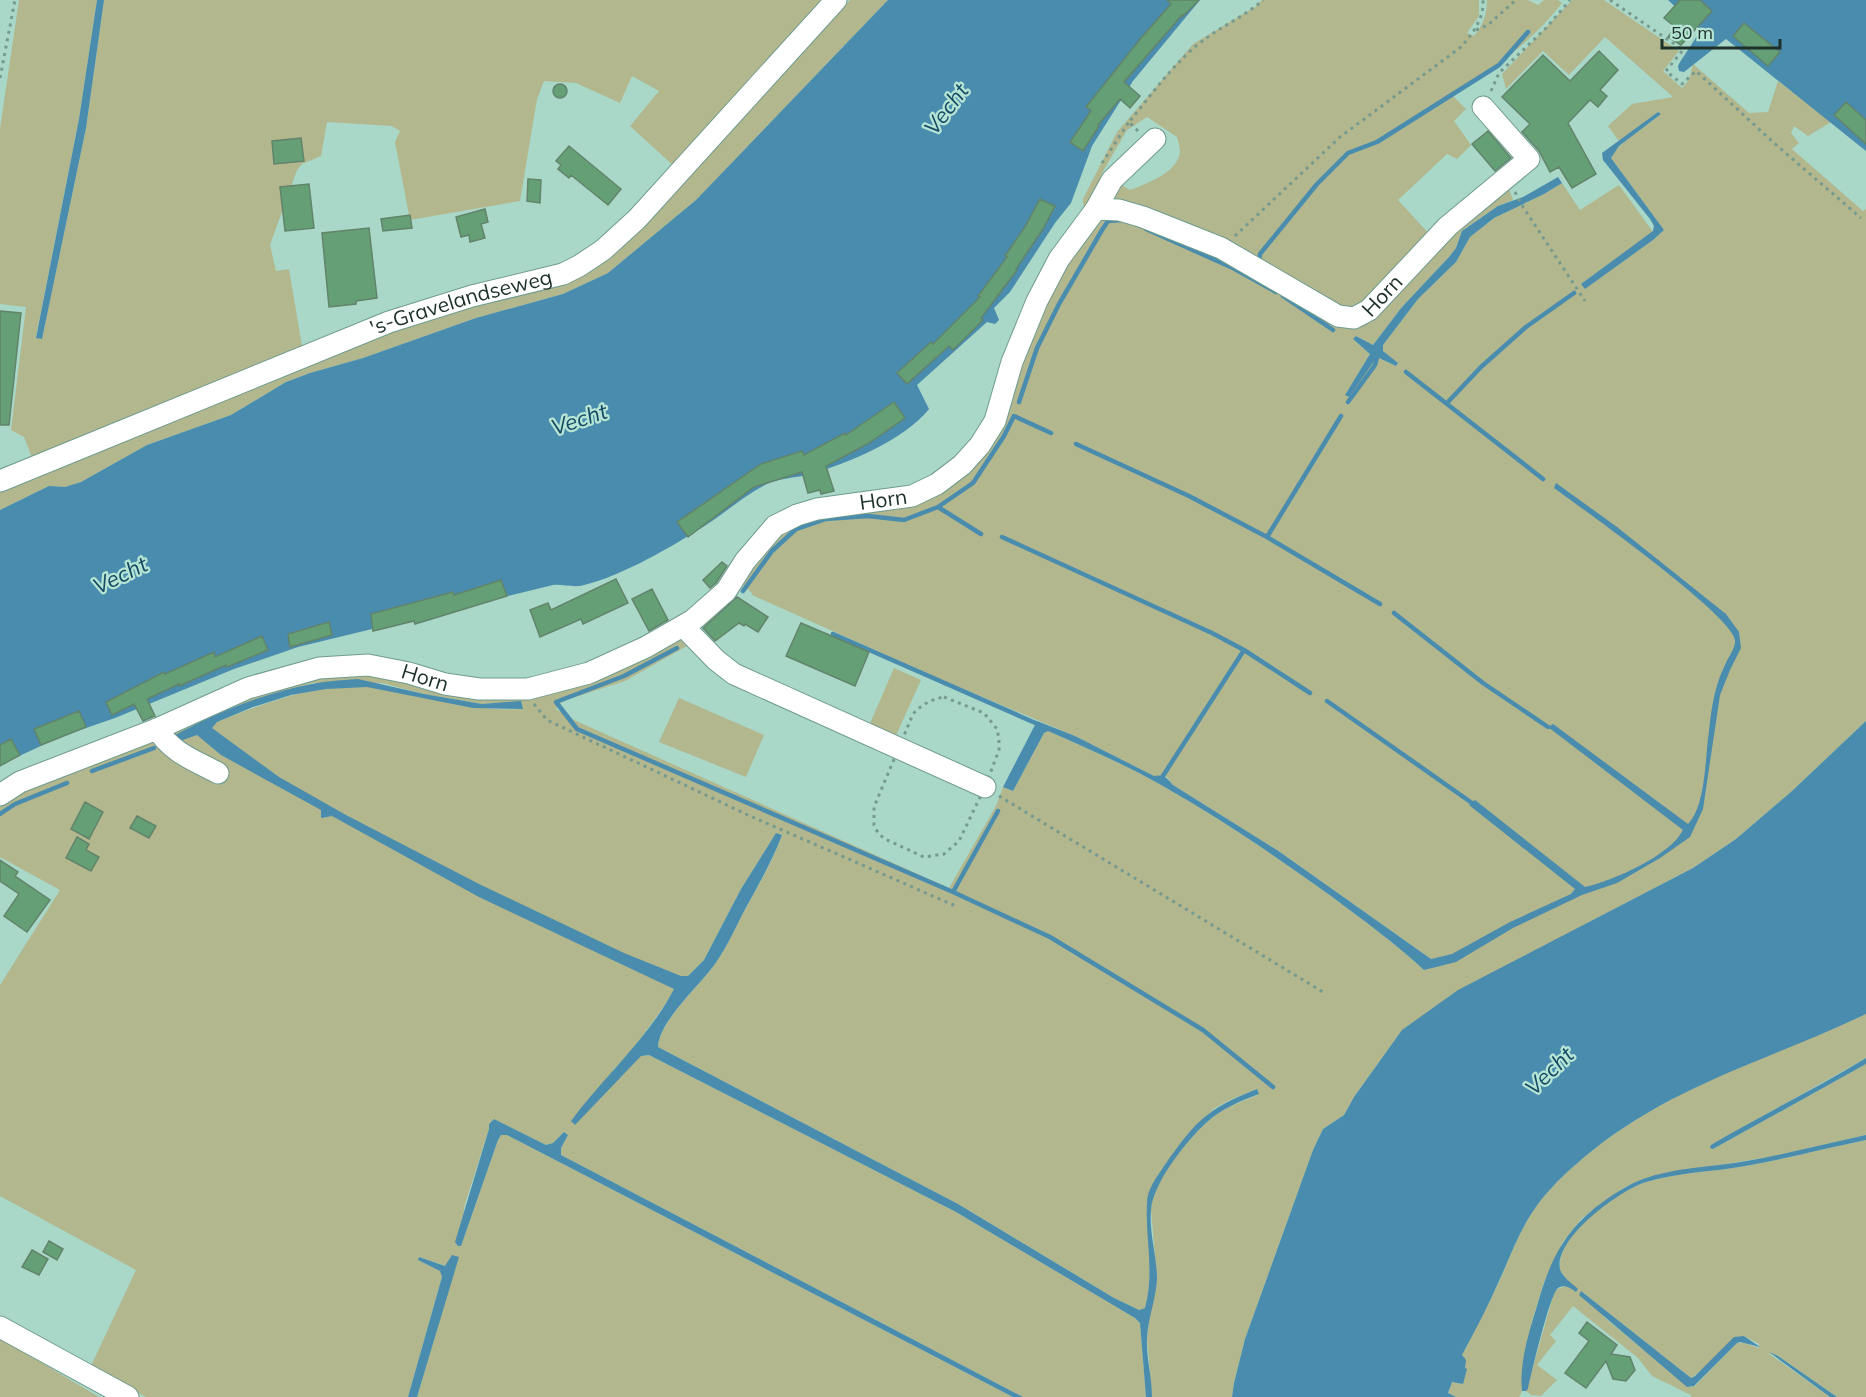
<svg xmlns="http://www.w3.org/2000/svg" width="1866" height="1397" viewBox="0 0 1866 1397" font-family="Mulish,sans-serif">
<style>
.green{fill:#b2b78e;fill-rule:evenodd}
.water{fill:#498cae}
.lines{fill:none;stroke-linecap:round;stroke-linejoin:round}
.stream{stroke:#498cae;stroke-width:4.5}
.building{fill:#659f76;stroke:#62846b;stroke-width:1.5}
.minor-casing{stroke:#6f9c8e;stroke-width:23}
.path{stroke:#769a8e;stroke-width:3;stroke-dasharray:3 4.5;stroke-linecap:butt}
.minor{stroke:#fff;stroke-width:21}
.labels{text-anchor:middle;stroke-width:4.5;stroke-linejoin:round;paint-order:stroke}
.street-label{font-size:21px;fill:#1e302a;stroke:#b6e5d5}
.water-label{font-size:22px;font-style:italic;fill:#154a64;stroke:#b6e5d5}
</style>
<rect width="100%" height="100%" fill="#a9d7c8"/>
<path class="green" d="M19,0h78l-18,119 -43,218 6,1 44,-210 18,-128h725l-153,168 -46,-42 29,-35 -27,-15 -12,27 -44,-20 -32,-2 -7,18 -17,102 -110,19 -15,-78 5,-11 -8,-5 -65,-4 -6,34 -19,8 -5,6 -27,75 6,26 13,-2 13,77 -269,114 -9,-23 -13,-7 15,-123 -26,-3v-175z
M850,0h38l-192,200 -88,73 -45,21 -87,24 -113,40 -53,15 -24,9 -55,33 -84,30 -66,37 -16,5 -16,-1 -49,24v-19l400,-166 132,-35 142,-99z
M1262,0h217v16l-12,17 7,3c9,-11 13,-22 13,-36h41l10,5 6,-5h14l4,3c-30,39 -69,66 -109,93l13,13 -12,12 17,24 -14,14 -10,-5 -49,46 33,36 -61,64 -23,11 -240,-112 9,-18 14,9c16,-6 49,-18 50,-39 0,-4 -2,-10 -3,-14l-30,-20 -20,13 -25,43 -4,21 -14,22 -1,-17 34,-67 76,-88 62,-37z
M1572,0h32l75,51 -16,20 19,17 7,-8 4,-16 56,49 19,-1 10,-31 53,41 -23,14 -14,-10 -3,7 8,10 -7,6 71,62 3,-2v512l-74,70 -56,48 -43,29 -100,52 -191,110 -48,67 -10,18 -21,14 -10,21 -68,189 -11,44 -2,14h-80l-5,-59 2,-20 8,-37 -6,-72c3,-31 43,-80 69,-97 12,-7 25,-12 38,-17l-1,-6c-15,6 -29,11 -42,19 -8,6 -65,77 -65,84 -5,39 6,78 -5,116l-6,2 -25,-12 -156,-94 -300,-157c1,-26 44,-63 59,-86 10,-15 18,-32 26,-48 14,-25 29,-50 39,-78l-6,-2 -35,56 -37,71 -29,29 -15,23 -31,42 -17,17 29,-15 8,-1 307,157 179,106 5,5 6,74h-123l-462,-242v-7l7,-13 -4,-3 -11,11 -7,2 -52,-26 -5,5v5l-24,75 -7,42h3l37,-106 3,-5h6l506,262h-596l41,-139 -12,8 -27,-9 -1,3 22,11 2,6 -34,120h-262l-56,-29 46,-98 -136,-74v-211l60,-95 -60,-33v-56l249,-109 112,-22 123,24 196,-58 7,10 -62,35 -59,19 -7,4 -3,5 18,11 375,168 47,-82 7,-19 10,4 31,-58 4,-2c39,17 78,34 115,55 58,33 114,71 168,110 32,24 64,47 93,74l26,-15 -19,4 -154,-109 -104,-65 -6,-8 -13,-1 -79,-40 -135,-57 -188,-84v-2l-10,-9 32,-46 17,-15 156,-34 66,-104 48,-114 41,-58 81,24 163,90 7,1 154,-145 6,17 -15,6 -36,25 -6,17 -7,9 -47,50 -29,38 -17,-9 -2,4 16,14 -25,41 32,-38 19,9 2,-3 -15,-12v-6l35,-46 38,-37 14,-25 24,-19 50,-24 18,-11 18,27 39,-25 34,47 -72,52 5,4 67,-48 11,-10 -53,-72c9,-18 35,-30 49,-44l-2,-2 -39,29 -11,-15 24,-22 41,-7 -68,-60 -36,38 -26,-24 -37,38 -4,-15zM313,683h69l42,11 58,10 39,-2 2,7c-53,4 -102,-18 -155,-22 -52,-4 -103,16 -151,35l12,-14z
M894,668l27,12 -27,60 -26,-12z
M679,698l85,37 -18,42 -87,-35z
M1866,1014v44l-155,87 2,4 153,-85v71l-91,21 -111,18 -21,5 -18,8 -43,31 -19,24 -19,40 -12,39 -9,44 -1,26 -3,6h-63l-8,-3 4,-12 10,2 3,-15 -3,-14c13,-24 25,-49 37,-73 12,-27 21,-54 39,-78 15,-20 35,-38 55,-54 81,-65 180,-94 273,-136z
M1866,1140v257h-29l-59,-41 -10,-3 62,44h-139v-2l-39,-19 -14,-18 -65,-52 -23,29 6,6 -19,24 20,15 -16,16 -10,-1 -5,-4 28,-98 3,-4 9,-3 10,5c-5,-10 -12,-12 -16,-22 -4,-34 57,-78 86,-87 31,-10 67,-10 99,-16 41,-7 81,-18 121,-26zM1581,1291l110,87 53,-42 15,8v4l-15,-5h-7l-42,43 -7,1 -84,-70z
M0,1338l99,59h-99z"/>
<path class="water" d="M97,0h7l-18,128 -44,211 -6,-1 43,-219z
M888,0h312l-67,81 -41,65 -21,57 -16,20 -45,69 -16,16 5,12 -4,4 -8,-2 -70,63 12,24c-25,31 -80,54 -118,65 -15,4 -31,4 -44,10 -22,11 -41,28 -61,41 -33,21 -84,51 -122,60 -9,3 -21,-1 -31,0l-255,62 -64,22 -119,49 -55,19 -60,28v-255l49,-24 16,1 16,-5 66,-37 84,-30 55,-33 24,-9 53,-15 113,-40 87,-24 45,-21 88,-73z
M1668,0h198v151l-140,-112 -42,33 -5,-1 -1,-5 2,-4 19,-29 -7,-11z
M1658,112l3,2 -42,32 -8,12 53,72 -11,10 -68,49 -4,-5 72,-53 1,-5 -4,-7 -47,-59 -1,-7z
M1558,177l4,6 -18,11 -50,24 -24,19 -14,25 -38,37 -35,46v6l15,12 -2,3 -19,-9 -28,40 -4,-2 25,-41 -17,-15 3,-3 17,9 29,-38 47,-50 7,-9 6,-17 36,-25 25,-9z
M1556,483l61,44 109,87 13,18 2,16 -11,22 -10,25 -17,114 -13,28 -30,21 -43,25 -35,12 -69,33 -57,34 -32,8c-29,-27 -61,-50 -93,-74 -54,-39 -110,-77 -168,-110 -37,-21 -76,-38 -115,-55l-4,2 -31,58 -10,-4 34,-66 38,15 79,40c10,-2 13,2 19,9l104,65 154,109 21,-5 58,-32 61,-28 4,-5 -106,-84 6,-5 110,87c27,-6 85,-31 98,-57l-135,-103 5,-3 135,100c18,-18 17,-67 21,-93 2,-21 6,-47 16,-66 3,-8 11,-17 10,-25 -3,-25 -152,-131 -181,-152z
M358,679l66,15 58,10 39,-3 2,8 -50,-1 -106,-21 -41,2 -35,6 -38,12 -36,15 -5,6 67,49 67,38 133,69 145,69 57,23h7l16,-16 37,-71 35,-56 6,2c-10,27 -25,52 -39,78 -8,16 -16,33 -26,48 -15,23 -58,59 -59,86l300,157 156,94 25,12 6,-2c10,-37 0,-69 2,-105 0,-14 10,-26 17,-37 31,-44 42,-57 93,-77l2,5c-19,7 -38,15 -53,29 -20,18 -53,60 -55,87 -2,23 6,46 6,69 -1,20 -9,39 -10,59 -1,19 5,39 5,59h-6l-6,-74 -5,-5 -179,-106 -307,-157 -8,1 -66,69 -4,-4c33,-45 78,-83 103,-132l-195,-92 -147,-81 -11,2v-8l-100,-55 -24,-20 -20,7 -2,-7c42,-23 89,-42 137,-51 15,-3 31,-4 46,-5z
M1866,721v293c-94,45 -189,69 -273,136 -20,16 -40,34 -55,54 -18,24 -27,51 -39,77 -11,25 -24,50 -37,74l4,5 -1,8 2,1 -4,15 -11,-2 -4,11 8,4h-224l2,-14 11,-44 68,-189 10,-21 21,-14 10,-18 48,-67 56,-40 235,-122 43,-29 56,-48z
M1866,1058v6l-153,85 -3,-1 1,-3c51,-30 104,-56 155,-87z
M494,1119l52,26 7,-2 11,-11 4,3 -7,13v7l462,242h-10l-506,-262h-6l-3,5 -37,106h-3l-3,-4 34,-113v-5z
M1866,1135v5c-40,8 -80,19 -121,26 -32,6 -67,6 -99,16 -26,8 -92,56 -86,87 2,8 12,14 18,20l-2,3c-6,-4 -11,-8 -18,-4 -8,6 -27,86 -30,101l-2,2h-4c-3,-28 7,-59 15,-85 13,-47 29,-79 70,-107 11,-8 23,-15 36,-20 30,-11 66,-12 98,-17 42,-7 83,-18 125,-27z
M452,1255l7,2 -42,140h-9l34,-120 -2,-6 -22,-11 1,-3 26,9z
M1581,1291l110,87 4,-2 39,-39 10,-1 16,11 -20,-5 -3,1 -43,43 -7,1 -108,-92z
M1769,1352l9,4 59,41h-7z"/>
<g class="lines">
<path class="stream" d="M1146,229l87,39 43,24
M1259,262l1,-8 57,-70 31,-31 29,-11 122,-77 29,-33
M1283,296l50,34
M1406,372l137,107
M1019,402l18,-54 22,-44 43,-74 6,-9 13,-1
M1348,402l27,-37 3,-11
M1447,403l34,-36 45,-40 48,-34
M1076,444l113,52 78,41 113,67
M938,507l43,27
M1002,537l210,96 32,17 66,43
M1267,537l74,-121
M743,591l29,-40 24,-22 29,-10 43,-3 36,4 34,-13 35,-24 31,-47 10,-20 37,17
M1394,613l89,70 65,44
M833,634l207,91
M677,648l-53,28 -68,26 21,27 376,163 97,45 153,93 70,57
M1327,701l145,102
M92,771l62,-23
M1161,779l83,-129
M0,814l15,-10 52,-21
M953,892l45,-81"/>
</g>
<path class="building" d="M1167,0h32l-16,16 -1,-1 -58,67 16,14 -10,12 -10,-9 -22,26 1,1 -16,25 -13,-9 21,-31 -5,-4 55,-69 30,-34z
M1680,0h20l12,11 -31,34 -13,-8 7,-10 -11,-9z
M1744,23l36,29 -12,14 -35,-30z
M1599,51l19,19 -18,20 7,6 -9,11 -8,-7 -22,23 28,51 -24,14 -13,-21 -9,5 -11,-21 -17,-19 8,-8 -28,-27 41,-42 27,26z
M553 91a7 7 0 1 1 14 0a7 7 0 1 1-14 0Z
M1846,102l20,18v24l-32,-29z
M1488,131l23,27 -16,13 -23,-27z
M301,138l3,23 -30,3 -2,-23z
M569,146l52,43 -13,16 -37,-30 -2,3 -11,-9 3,-4 -5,-4z
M528,179l13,1 -1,23 -13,-2z
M309,184l5,44 -29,3 -5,-44z
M1040,199l15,7 -12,23 -27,40 1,1 -36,48 2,2 -30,30 -4,-4 -42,38 -10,-11 34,-31 2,2 47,-47 -2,-1 29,-39 -2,-1 21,-31z
M485,209l3,13 -7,2 4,14 -15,4 -1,-7 -8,2 -5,-20z
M410,215l2,13 -29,3 -2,-12z
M369,228l8,70 -21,3v3l-27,3 -7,-74z
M0,311l21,2 -12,112h-9z
M894,402l11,16 -36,25 -43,23 8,25 -13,3 -1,-4 -12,3 -6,-21 -48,15 -66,50 -11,-15 84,-58 41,-13 2,4 41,-22 1,2z
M722,562l5,4 -11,17 -6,5 -7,-8z
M616,579l12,24 -45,21 -2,-5 -41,18 -10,-27 18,-7 3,7z
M501,580l6,16 -92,28 -1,-3 -41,10 -2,-17 82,-22 1,3z
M652,589l16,31 -19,11 -17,-32z
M737,597l31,20 -10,15 -13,-8 -1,2 -5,-3 -24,18 -12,-13z
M329,622l3,13 -42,12 -2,-13z
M801,623l68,29 -14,34 -69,-30z
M262,636l6,14 -41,17 -1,-2 -47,21v-2l-32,15 8,17 -3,1 -9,4 -9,-17 -22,11 -6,-13 58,-30 1,2 49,-22 1,5z
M79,711l7,16 -45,18 -7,-16z
M11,739l9,16 -20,11v-21z
M85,802l18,10 -14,27 -18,-10z
M137,816l19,10 -7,12 -19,-10z
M77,837l12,7 -3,6 13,7 -8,14 -25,-13z
M0,860l18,12 -3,4 35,24 -23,32 -23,-16 15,-22 -19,-13z
M49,1241l14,8 -6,11 -14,-8z
M32,1250l16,9 -9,16 -17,-8z
M1587,1322l30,23 -6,9 19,3 5,13 -9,11 -13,-2 -7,-18 -20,27 -21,-15 24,-32 -10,-8z"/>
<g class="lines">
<g class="minor-casing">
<g id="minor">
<path id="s1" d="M1096,209l23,1 24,7 78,31 117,68 16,2 15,-8 79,-84 81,-67 -46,-52"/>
<path id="s2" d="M0,481l389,-159 83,-26 91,-22 16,-8 24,-16 34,-31 199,-219"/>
<path d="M683,626l33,34 18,14 251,113"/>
<path d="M157,729c15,24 37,31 61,44"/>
<path id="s3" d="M0,795l20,-13 137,-53 91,-41 71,-20 49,-3 41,8 36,11 34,5h49l61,-16 57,-26 47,-27 33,-29 19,-30 30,-35 22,-11 20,-6 95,-13 25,-12 25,-19 18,-20 15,-24 17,-59 25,-61 22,-42 37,-50 16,-29 43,-41"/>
<path d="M0,1327l128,70"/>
</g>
</g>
<path class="path" d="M1610,0l73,50 -17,21 16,13 14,-13 78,72 87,75
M1476,30l12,-5 28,-25
M0,78l15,-78
M1491,91l8,-18 48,-46 23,-27
M1138,131l-9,-9c23,-28 46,-61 76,-83 19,-14 40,-23 58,-39
M1102,163l27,-41
M1515,192l8,15 62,94
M1235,236l105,-99 121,-90c12,-14 23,-28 22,-47
M944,697l40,16 13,16 2,10v11l-14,37 -26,54 -15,13 -20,3 -39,-18 -7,-6 -4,-8v-18l39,-93c9,-10 17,-14 31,-17z
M534,704l13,16 201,95 210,92
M999,796l324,196"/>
<use href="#minor" class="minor"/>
</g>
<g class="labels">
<g class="street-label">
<text dy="7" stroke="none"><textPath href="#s1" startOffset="320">Horn</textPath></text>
<text dy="7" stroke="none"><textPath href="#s2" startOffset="495">'s-Gravelandseweg</textPath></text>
<text dy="7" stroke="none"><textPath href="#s3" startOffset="974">Horn</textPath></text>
<text dy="7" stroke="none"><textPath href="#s3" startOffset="452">Horn</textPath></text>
</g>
<g class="water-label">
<text transform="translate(946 109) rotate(-53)" y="8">Vecht</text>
<text transform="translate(579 419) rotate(-18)" y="8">Vecht</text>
<text transform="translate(120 575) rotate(-26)" y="8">Vecht</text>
<text transform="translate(1549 1071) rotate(-44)" y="8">Vecht</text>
</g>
</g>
<path d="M1662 39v9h118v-9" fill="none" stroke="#1e302a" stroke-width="3"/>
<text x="1671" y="39" font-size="18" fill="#1e302a" stroke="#b6e5d5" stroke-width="4.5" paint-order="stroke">50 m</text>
</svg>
